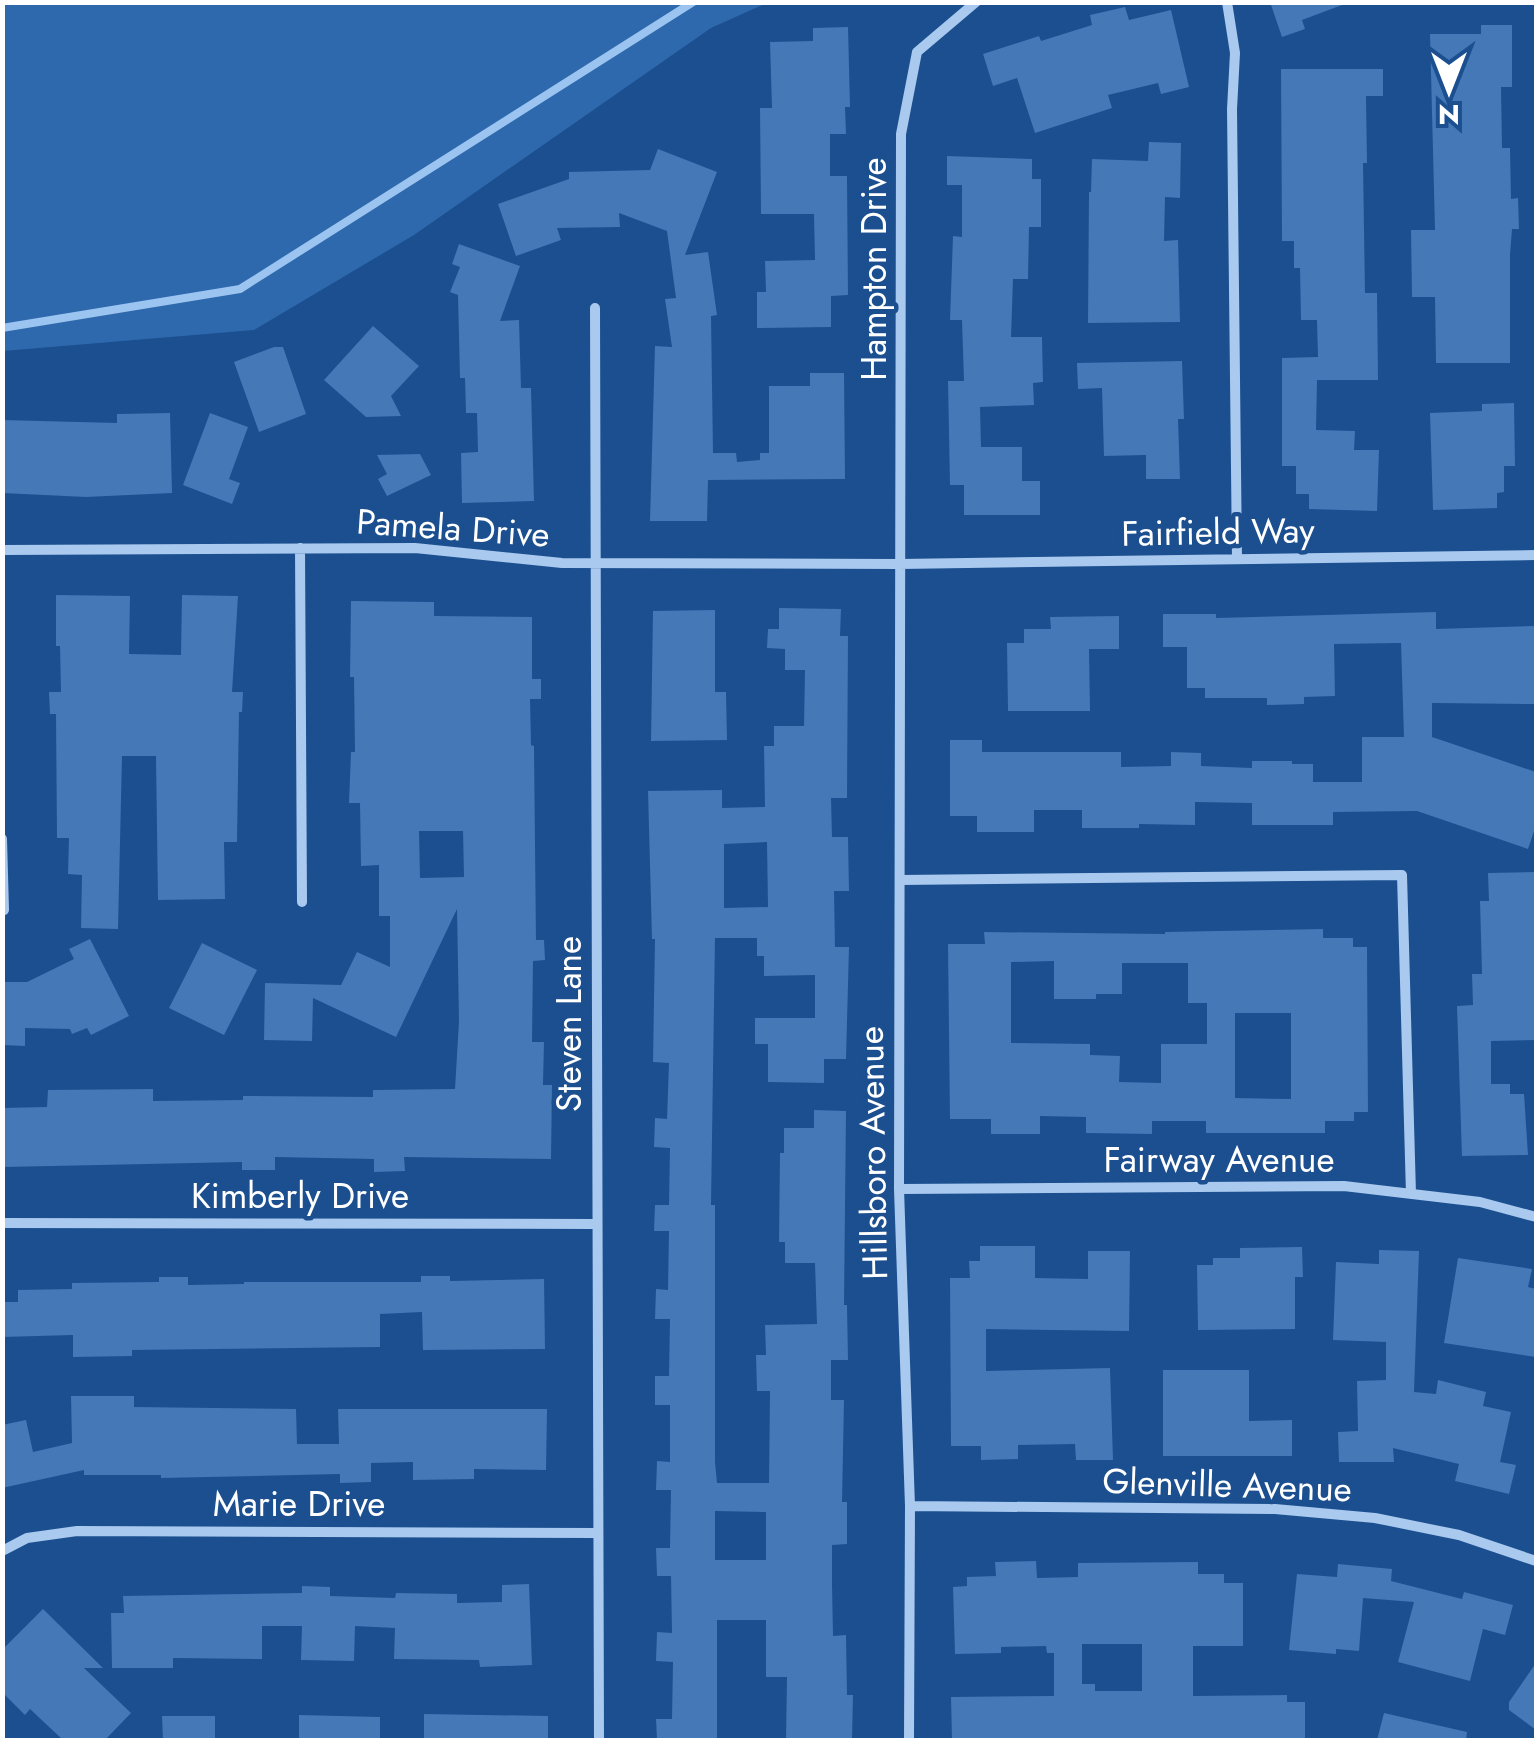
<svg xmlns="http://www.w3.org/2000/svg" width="1539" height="1743" viewBox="0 0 1539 1743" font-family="Jost,sans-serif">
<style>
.green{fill:#2e69ad}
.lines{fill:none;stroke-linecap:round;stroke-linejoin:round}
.stream{stroke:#9cc4f0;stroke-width:8}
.building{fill:#4478b7;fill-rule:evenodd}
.street{stroke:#a9c9ee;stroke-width:10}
.labels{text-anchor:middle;stroke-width:9;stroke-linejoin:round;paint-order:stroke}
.street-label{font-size:35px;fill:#fff;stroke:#1b4f8f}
</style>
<rect width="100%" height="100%" fill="#1b4f8f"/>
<path class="green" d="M3,2h764v1l-56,25 -297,207 -160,95 -251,21z"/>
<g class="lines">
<path class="stream" d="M2,328l238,-39 453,-287"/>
</g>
<path class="building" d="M1270,2h72v3l-40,15 3,9 -23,8z
M1125,7l4,13 42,-10 18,77 -28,7 -3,-11 -50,12 4,13 -77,25 -18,-55 -24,8 -10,-32 56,-18 2,5 51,-16 -2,-10z
M1481,25h31v62h-11l1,61h8l1,51 7,-1 1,31h-7l-2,26v108h-74l-1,-66h-23l-1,-67h24l-5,-196h51z
M848,27l2,80h-5l1,27h-16v42h17l1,119 -17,1v31l-74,1v-36h9l-1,-31 50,-1 -1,-46h-53l-1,-106h12l-2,-66 43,-1v-13z
M1281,69h102v27h-17l1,67h-4l2,130h12l1,87h-61l-1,50 39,1 -1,19h25l-2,61 -68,-2v-15h-13v-28h-14v-108l36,-1 -1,-37h-16l-1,-52h-6v-27h-12z
M1149,142l32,1 -1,55 -15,-1 -1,44 14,-1 2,82 -92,1 1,-131h2l1,-33 56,2z
M658,149l59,23 -32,83 23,-3 9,63 -6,1 2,137h23l1,9 23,-2v-7h9v-67h41v-13h34l1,106 -137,1 -1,41h-57l5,-175 17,1 -7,-48 11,-1 -9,-67 -48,-18 1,14 -63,1 4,12 -45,16 -18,-52 71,-25v-7l81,-2z
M947,156l85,3v20h9v48h-12l-1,52h-15l-2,58h31l1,45 -10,1 1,22 -54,2 1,40h41v34h18v34h-76v-30h-14l-2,-104h16l-2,-61h-12l3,-84 9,1v-52h-15z
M459,244l61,22 -20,55 19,-1 2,68h10l3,113 -72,2 -1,-50 17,-1 -1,-39h-11l-1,-35h-5l-2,-83 -8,-3 10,-25 -8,-3z
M373,326l46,40 -28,30 10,20 -35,1 -42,-37z
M274,347h9l23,67 -47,18 -25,-70z
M1182,361l2,58h-6l2,60h-34v-24l-42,1 -2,-68 -24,1 -1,-26z
M1514,403l1,63h-11v26l-7,1v15l-64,2 -3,-97 52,-2v-7z
M170,413l2,80 -86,4 -84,-4v-73l115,3v-9z
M210,413l38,14 -19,52 11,4 -8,21 -49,-19z
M420,454l11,21 -44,21 -9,-17 9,-5 -10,-19z
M56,595l74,1 -1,58 52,1 1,-60 56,1 -6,96h11l-1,20h-3l-2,130h-13l1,57 -67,1 -2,-144h-34l-4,173 -37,-1 1,-53 -14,-1 1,-36h-12l-1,-124h-6l-1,-22h12l-1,-46h-4z
M351,601l83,1v14l98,1v62h9v20h-11l1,46 3,1 2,194h8l1,20 -12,1 -1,81h12l-1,43h9l-1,74 -147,-2 1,14 -31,1v-13l-99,-2v13h-33v-8l-238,5 -2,-59 45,-1 1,-17 105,-1v12l90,-1v-4l130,1v-7l82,-1 4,-68 -2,-112 -61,128 -83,-39 -1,43 -48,-1 1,-57 76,2 16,-33 33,15v-51h-11v-51l-18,1 -1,-63h-11l2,-51h4l-1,-75h-4zM419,831h44l1,46 -44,1z
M779,608l62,1 -1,27h8l-1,162h-16l1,39h16l1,54h-15l1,56h14l-3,112h-22v24l-56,-1v-38h-13v-26h60v-43l-51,1v-20h-7v-18h-42l-4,267h4v257l2,21h52l1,-92h-13l-1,-36h10l-1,-30 52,-1 -2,-61h-30v-21h-6l1,-89h4v-25h30v-18l32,1 -2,194h3l1,55h-17v40h13l-2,102h5v42l-15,1v39l1,52 13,-1 1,60h6l-1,45h-66l1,-63h-21v-57h-49v120h-60l-1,-21h16l1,-57 -17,-1 1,-29 15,1 -1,-57h-14l-1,-28h14l1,-58h-15l1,-29 13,1v-57h-15v-29h14l1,-57h-15l1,-30 12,1 1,-59h-15l1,-26h14l1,-57 -16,-1 1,-29 12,1 2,-56 -16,-1 2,-123h-3l-4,-148 74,-1v18l43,-1 -1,-61h10v-20h30l1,-56h-20v-21l-18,-1 1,-19h11zM767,842l1,65 -44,1v-64zM715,1511l51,1v48h-51z
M715,610v82h11l1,48 -76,1 2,-130z
M1436,612v17l100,-3v78l-104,-1v34l104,35v53l-8,24 -111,-38 -84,1v13h-81v-22l-57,-1v23l-56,-1v4h-57v-18h-48v22h-57v-16h-27v-76h32v12h139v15l50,-1v-14l30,1v13l51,2v-7h40v3h21v18h49v-45h42l-3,-94 -67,1 1,52 -31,1v7l-37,1v-7h-62v-10h-18v-41h-24v-33h53v4z
M1119,616v33h-30l1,62h-82l-1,-68h17v-14h27l-1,-12z
M1536,872v168l-45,1v43h19v10h14l4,61 -66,1 -5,-150 16,-1 -1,-31h10l-2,-73h9l-1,-28z
M1323,929v9h30v9h14l1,165h-14v9h-29v12h-119v-12h-54v13l-66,-1v-16l-46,-1v18h-49v-15h-41l-2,-175h37l-1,-12 181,2v-2zM1054,961v38h42v-5h26v-31h66v40h19v41h-46v39l-42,-1 1,-26 -30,-1v-11l-79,-1v-81zM1235,1013h56v86l-56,-1z
M90,939l39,77 -38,19 -4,-7 -15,6 -2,-5 -45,-1v18l-23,-1v-63h25l47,-23 -5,-10z
M202,943l55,27 -33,65 -55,-27z
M980,1246h55v32l53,1v-28h42l-1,80 -143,-2v42l124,-3 3,92h-37l-1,-16 -57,1v14l-37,1v-14h-30l-1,-168h20l-1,-17h11z
M1302,1247l1,30h-8v52l-97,1 -1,-65h16v-7h27v-10z
M1379,1250l40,1 -5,141 22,2 2,-14 48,12 -3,14 28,6 -11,50 16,3 -7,29 -54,-13 4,-17 -66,-16 1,14h-55l-1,-30 20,-1 -1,-50 29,-1v-38l-53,-2 3,-78 43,2z
M1458,1258l74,11 -4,18 8,2v68l-92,-14z
M421,1276h29v5l94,-2 1,70 -122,1 -1,-38 -42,2v33l-248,3v6l-59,1v-22l-71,2v-35h16v-12l54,-1v-6l87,-1v-5h29v8l56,-1v-2h177z
M1163,1370h86v51l43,-1v36h-129z
M71,1396h63v11l162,2 1,35h42l-1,-35h209l-1,61 -72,-1v10l-61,1v-18l-42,1v19l-31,1v-9l-179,4v-3h-77v-5l-82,18v-63l24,-5 7,32 39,-9z
M1036,1561l1,17 41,-1v-14l120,-1v12h26v9h19v63h-50v50l94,-1v7h18v38h-353l-1,-43 103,-1v-43h-7l-1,-7 -45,1v6l-46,1 -2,-67 14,-1v-9l29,-1 -1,-14zM1082,1644h60v47h-47v-7h-13z
M1338,1564l54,5 -1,12 71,18 2,-7 49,13 -8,30 -22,-6 -13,52 -72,-19 16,-60 -51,-4 -4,53 -23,-2v5l-47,-4 8,-76 40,3z
M529,1584l3,81 -52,2 -1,-7 -85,-1 1,-31 -40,-2 -1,35 -53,-1 1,-34h-40v33l-89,-1v10h-61l-1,-55h13l-1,-17 179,-3v-7l28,1v9l65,2 1,-5 61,1v9l45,-1v-17z
M43,1609l60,59h-19l47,45 -26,27h-42l-33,-31 -5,6 -23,-23v-42z
M1536,1663v67l-27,-20v-8z
M1384,1713l83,19 -1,8h-89z
M424,1714l124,2v24h-124z
M299,1715l81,2v23h-81z
M162,1716h53v24h-52z"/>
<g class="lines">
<path class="street" d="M1227,2l8,51 -3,56 5,450
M595,308l4,1432
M300,548l2,354
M2,550l413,-2 147,15 338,1 636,-9
M2,839l2,71
M900,880l502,-5 9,319
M899,1189l445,-3 136,16 56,15
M2,1223l595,1
M910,1506l365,3 100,9 84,17 77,26
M2,1551l25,-13 50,-7 521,2
M909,1740l1,-234 -11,-317 2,-1055 16,-82 59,-50"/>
</g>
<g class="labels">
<g class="street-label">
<text transform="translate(874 269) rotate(-90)" y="12">Hampton Drive</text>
<text transform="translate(453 528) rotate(4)" y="12">Pamela Drive</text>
<text transform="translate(1218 532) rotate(-1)" y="12">Fairfield Way</text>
<text transform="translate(569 1024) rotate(-90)" y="12">Steven Lane</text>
<text transform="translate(873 1153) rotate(-91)" y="12">Hillsboro Avenue</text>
<text x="1219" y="1172">Fairway Avenue</text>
<text x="300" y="1208">Kimberly Drive</text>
<text transform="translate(1227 1485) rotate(2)" y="12">Glenville Avenue</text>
<text x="299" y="1516">Marie Drive</text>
</g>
</g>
<rect width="1539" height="1743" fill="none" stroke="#ffffff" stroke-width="10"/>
<g transform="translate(1449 90) rotate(180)" stroke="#1b4f8f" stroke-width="8" paint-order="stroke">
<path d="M0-8L18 38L0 25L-18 38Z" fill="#ffffff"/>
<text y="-15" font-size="28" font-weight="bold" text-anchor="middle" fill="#ffffff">N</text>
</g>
</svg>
